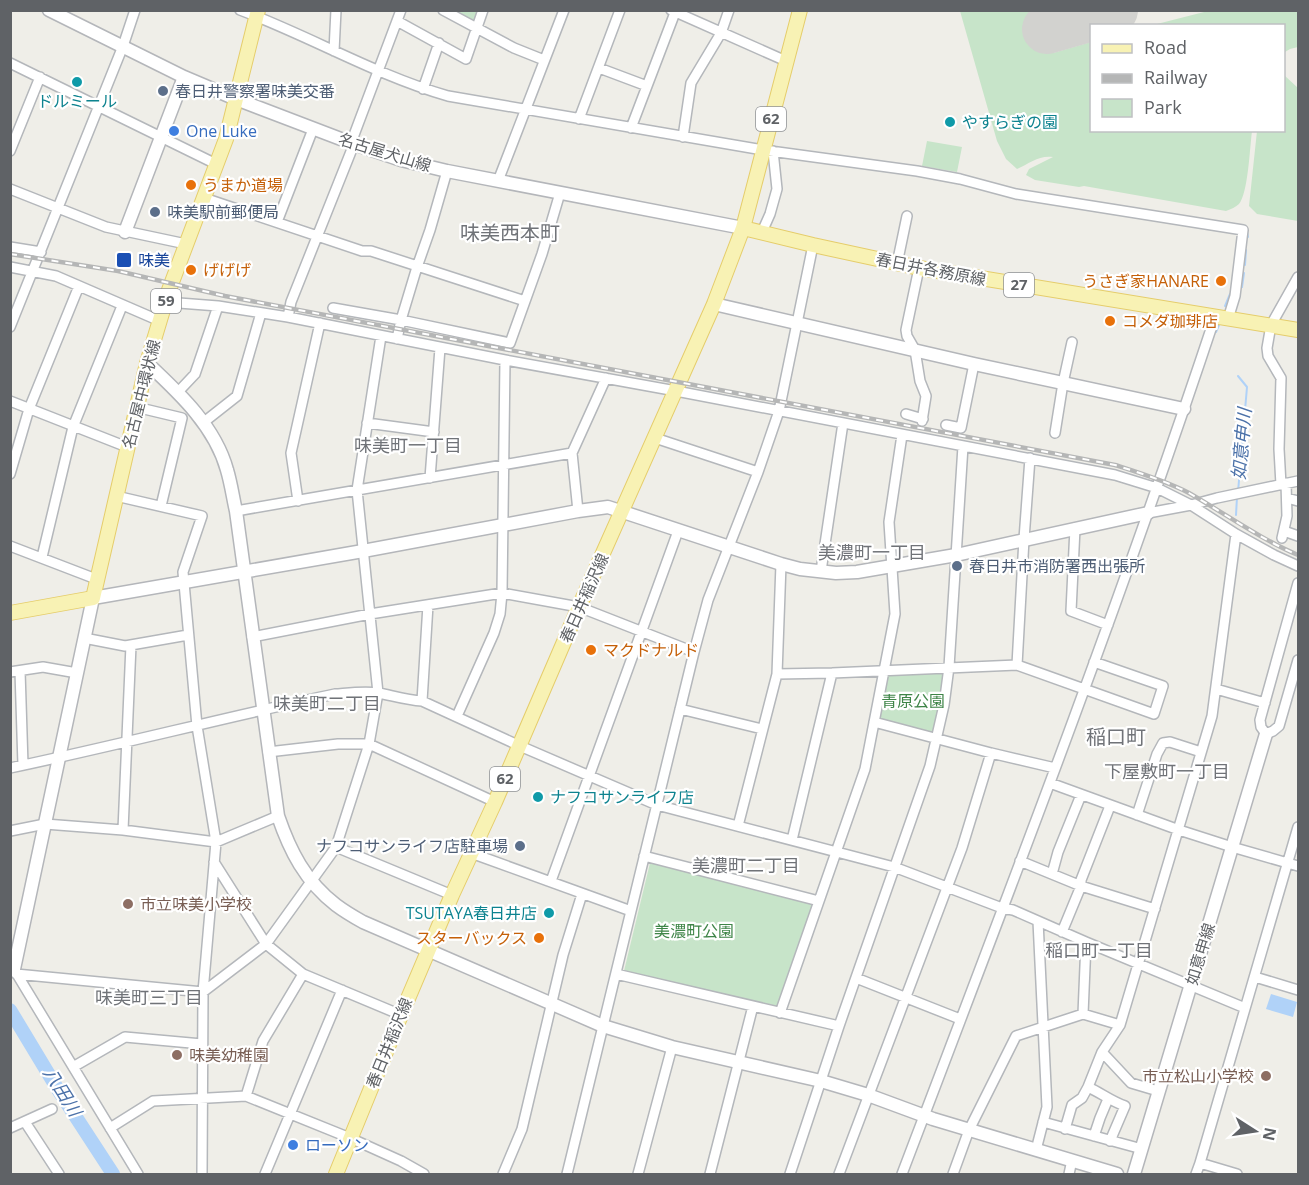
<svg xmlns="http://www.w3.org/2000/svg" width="1309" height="1185" viewBox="0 0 1309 1185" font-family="'Open Sans','Noto Sans JP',sans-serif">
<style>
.green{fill:#c7e4c9}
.water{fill:#b0d2f8}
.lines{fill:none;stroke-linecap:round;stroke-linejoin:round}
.stream{stroke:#b0d2f8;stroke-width:2}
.river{stroke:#b0d2f8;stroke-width:14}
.runway{stroke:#d2d2cf;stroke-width:50}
.street-casing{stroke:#b4b7bb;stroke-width:12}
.secondary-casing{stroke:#b4b6ba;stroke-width:15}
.primary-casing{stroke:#e5cd6b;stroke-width:16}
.street{stroke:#fff;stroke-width:9}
.secondary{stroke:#fff;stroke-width:12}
.primary{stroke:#f8f2b4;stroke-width:14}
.rail-casing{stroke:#b5b6b6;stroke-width:4.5}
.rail{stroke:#fff;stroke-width:2;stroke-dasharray:7;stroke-linecap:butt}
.culture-dot{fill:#0f9aa8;stroke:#fff;stroke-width:2}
.service-dot{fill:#5c6f8a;stroke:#fff;stroke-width:2}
.shop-dot{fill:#3f7fe0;stroke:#fff;stroke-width:2}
.food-dot{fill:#e8710a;stroke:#fff;stroke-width:2}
.transit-dot{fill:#1a4fb4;stroke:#fff;stroke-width:2}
.education-dot{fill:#8d6e63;stroke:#fff;stroke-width:2}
.labels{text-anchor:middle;stroke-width:4.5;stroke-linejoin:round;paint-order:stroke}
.shield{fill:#fff;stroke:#8f9194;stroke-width:1.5}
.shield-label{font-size:15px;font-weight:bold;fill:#5f6266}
.service-label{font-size:16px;fill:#4e5e75;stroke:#fff;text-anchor:start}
.culture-label{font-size:16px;fill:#0d838f;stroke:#fff;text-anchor:start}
.shop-label{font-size:16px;fill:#366cbe;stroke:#fff;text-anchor:start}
.street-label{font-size:16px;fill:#5f6266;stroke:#fff}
.food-label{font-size:16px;fill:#c56008;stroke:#fff;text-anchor:start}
.transit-label{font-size:16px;fill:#164399;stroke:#fff;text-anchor:start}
.park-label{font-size:16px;fill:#3f8548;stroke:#fff}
.education-label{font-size:16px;fill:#785e54;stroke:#fff;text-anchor:start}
.water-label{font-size:18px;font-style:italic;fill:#4c72a9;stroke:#fff}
.neighbourhood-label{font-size:18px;fill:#707378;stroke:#fff}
.quarter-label{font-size:20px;fill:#707378;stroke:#fff}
</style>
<rect width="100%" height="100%" fill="#efeee8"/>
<path class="green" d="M449,11h32l-4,10 -4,2z
M960,11h82l11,42 38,-11 1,88 160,1c-2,15 -4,63 -13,73 -3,3 -8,5 -13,7l-142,-25 -5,1 -44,-7 -9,-5 3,-6 24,-12c-14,-2 -23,6 -36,12l-11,-10 -9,-18z
M1208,11h90v36l-8,2 -5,3 -1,10v-36l-131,-1z
M1284,75l14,13v133l-41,-7 -8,-8 8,-75 27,-1z
M927,141l35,6 -5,25 -35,-6z
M941,672l3,3 -10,56 -3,2 -51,-14 -2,-3 8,-39 2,-3z
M652,861l160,42 2,3 -35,101 -3,1 -151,-35 -1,-2 26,-108z"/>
<path class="water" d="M1271,994l26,8 -4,15 -27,-8z"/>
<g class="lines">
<path class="stream" d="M1247,232l1,5
M1245,265l1,-15
M1242,287l2,-14
M1225,306l5,-12
M1216,332l3,-7
M1238,376l9,11 -9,105
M1236,515l1,-18"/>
<path class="river" d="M10,1010l47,78 56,86"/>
<path class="runway" d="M1047,29l66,-19"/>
<g class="street-casing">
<path id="street" d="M240,10c70,26 135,65 208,86l315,54 154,21 43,8 56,15 227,36 -8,66 -7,23
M443,10l71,38 30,12
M671,10l115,51
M397,21l69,38 17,-49
M334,51l2,-41
M10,63l206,101
M599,68l48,18
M423,89l16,-46
M579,119l41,-109
M631,128l45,-118
M683,137l8,-54 30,-50 8,-23
M351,143l50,-133
M10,151l30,-74
M498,181l66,-171
M10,189l96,38 80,17
M204,198l158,53h9l154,50
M277,222l36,-93
M762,232l8,-18 7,-25 -4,-38
M10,247l31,5
M897,264l10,-48
M10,267l46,9 104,45
M919,268l-13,62 1,6 8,14 5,31 6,15 -4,25
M166,302l52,4 70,11 217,43 171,31 439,84 42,13 34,17 45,29 38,21 24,11
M333,308l68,12 109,23 32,-89 18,-61
M288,317l3,-15 63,-158
M10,327l113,-281 12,-36
M397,339l4,-19 16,-53 13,-37 17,-59
M178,392l17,-18 23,-68
M10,401l117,46
M136,407l46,11 -21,88
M906,414l17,5
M204,422l33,-26 24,-83
M367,423l67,9
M946,425l15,3 13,-64
M1055,433l8,-50 9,-41
M655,438l103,34
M572,453l6,58
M10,474l19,-65 50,-123
M430,478l10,-130
M1281,485l-2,-36 2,-71 -13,-22 -1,-8 4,-23 27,-48
M116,496l86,20 -19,56 14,154 19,116 -13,150 -1,182
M1287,498l11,3
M298,501l-7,-48 29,-130
M236,511l336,-58 34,-75
M1148,513l43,-8 26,-7 81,-17
M1075,528l-4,83 37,14
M1284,531l14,5
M1282,538l5,-22 -1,-33
M10,546l86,33
M42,557l31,-130 49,-121
M821,571l22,-148
M1298,583l-38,137 1,7 5,7 7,-3 6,-5 19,-66
M252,637l118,-23 132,-21 77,14 115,45
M84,638l41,8 63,-11
M1017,665l7,-126 6,-81
M20,671l3,94
M10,672l33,-5 34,6
M777,674l55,-1 185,-8 137,49 9,-28 -69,-24
M1216,689l49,14
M422,701l6,-96
M680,709l82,20
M457,716l37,-83 6,-19 2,-21 3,-233
M874,722l117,31 64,15
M268,752l70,-8h31l126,58
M10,768c109,-23 216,-51 325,-74 14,-1 29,-3 44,-1 15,3 28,7 43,8l98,45 137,59 237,62 108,41 11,2 73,32 159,66
M1050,783l129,47 53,17 66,19
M1137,815l20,-61 6,-11 7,-1 31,10
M738,826l39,-152 4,-110
M123,830l8,-185
M10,831l35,-7 78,6 93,12 62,-26
M792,840l40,-167
M336,847l116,48
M471,853l160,58
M644,856l175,45
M1020,861l61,25 74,23
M214,862l52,82 37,30 98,41
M1052,874l6,-22 23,-57
M551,881l127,-350
M1062,932l19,-46v-6l29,-74
M15,971l123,203
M16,974l187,18 63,-48 70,-97 33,-103 9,-51 -21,-203 24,-154
M616,974l223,52
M1255,977l43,13
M856,978l104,41
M780,1013l85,-244 30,-155 -6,-92 13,-87
M1083,1014l3,-72
M1102,1052l29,31 27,8
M73,1067l52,-30 77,7
M1088,1087c13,6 23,14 37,19l-15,35
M246,1096l17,-55 40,-67
M25,1122l34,52
M1043,1122l99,27
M10,1128l42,-19
M110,1128l43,-27 93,-5 104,42 51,23 23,13
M1065,1129l7,-24 10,-7 6,-11 14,-35 18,-27 92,-309 24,-182
M1094,1136l6,-18 8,-19
M1036,1150l11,-43 -9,-186
M265,1174l77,-184
M503,1174l19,-45 41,-174 19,-61
M567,1174l127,-522 14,-52 50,-128 21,-61 34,-166
M638,1174l34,-127
M710,1174l43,-168
M790,1174l49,-148 91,-260 14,-61 5,-38 14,-221
M839,1174l123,-326 29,-95
M902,1174c108,-284 217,-568 313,-857
M953,1174l16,-44 47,-94 67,-22 37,11
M1069,1174l3,-14
M1196,1174l4,-11
M1237,1174l-37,-11 98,-336"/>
</g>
<g class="secondary-casing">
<path id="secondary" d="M49,10l135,67 52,22 118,45 47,16 46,11 296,57
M125,232l59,-155
M714,304l260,60 210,45
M147,363c32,30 68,63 80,107 4,13 6,28 9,41l42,305c12,35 27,65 58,89 8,6 18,12 27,17l240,104 69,21 149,34 47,14 65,24 184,55
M14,969l79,-371 270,-47 215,-40 30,-4 173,57 19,5 36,4 21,-1 99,-17 192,-42
M1134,1174l132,-440"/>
</g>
<g class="primary-casing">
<path id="primary" d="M743,228l70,17 106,23 379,62
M10,613l83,-15 54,-235 22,-73 57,-151 32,-129
M336,1174l65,-159 51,-120 43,-93 84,-195 135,-303 29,-76 57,-218"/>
</g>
<use href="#street" class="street"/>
<use href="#secondary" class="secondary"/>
<use href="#primary" class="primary"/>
<g class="rail-casing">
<path id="rail" d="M10,254l108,17 107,25 890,169c25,8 51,16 74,28 35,20 73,47 109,62"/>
</g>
<use href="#rail" class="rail"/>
</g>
<g class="culture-dot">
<circle cx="77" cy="82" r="6"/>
<circle cx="950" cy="122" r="6"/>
<circle cx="538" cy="797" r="6"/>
<circle cx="549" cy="913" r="6"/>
</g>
<g class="service-dot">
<circle cx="163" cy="91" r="6"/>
<circle cx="155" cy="212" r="6"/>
<circle cx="957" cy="566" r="6"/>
<circle cx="520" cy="846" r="6"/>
</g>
<g class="shop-dot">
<circle cx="174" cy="131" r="6"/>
<circle cx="293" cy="1145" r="6"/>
</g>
<g class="food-dot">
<circle cx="191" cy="185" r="6"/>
<circle cx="191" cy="270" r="6"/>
<circle cx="1221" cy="281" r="6"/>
<circle cx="1110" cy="321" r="6"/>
<circle cx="591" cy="650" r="6"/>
<circle cx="539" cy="938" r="6"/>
</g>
<rect class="transit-dot" x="116" y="252" width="16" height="16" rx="3"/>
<g class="education-dot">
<circle cx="128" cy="904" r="6"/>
<circle cx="177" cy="1055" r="6"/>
<circle cx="1266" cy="1076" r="6"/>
</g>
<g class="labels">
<g class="shield">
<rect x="756" y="107" width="30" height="24" rx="4.5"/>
<rect x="1004" y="273" width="30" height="24" rx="4.5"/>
<rect x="151" y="289" width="30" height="24" rx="4.5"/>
<rect x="490" y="767" width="30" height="24" rx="4.5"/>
</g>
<g class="shield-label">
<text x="771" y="124">62</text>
<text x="1019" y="290">27</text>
<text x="166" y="306">59</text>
<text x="505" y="784">62</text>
</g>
<g class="service-label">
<text x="175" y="97">春日井警察署味美交番</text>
<text x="167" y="218">味美駅前郵便局</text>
<text x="969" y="572">春日井市消防署西出張所</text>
<text x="508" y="852" text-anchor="end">ナフコサンライフ店駐車場</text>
</g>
<g class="culture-label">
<text x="77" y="107" text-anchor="middle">ドルミール</text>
<text x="962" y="128">やすらぎの園</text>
<text x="550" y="803">ナフコサンライフ店</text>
<text x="537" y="919" text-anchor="end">TSUTAYA春日井店</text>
</g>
<g class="shop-label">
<text x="186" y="137">One Luke</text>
<text x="305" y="1151">ローソン</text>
</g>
<g class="street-label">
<text transform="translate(385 152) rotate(17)" y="6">名古屋犬山線</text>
<text transform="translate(931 269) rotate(11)" y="6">春日井各務原線</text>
<text transform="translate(141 394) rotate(-76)" y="6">名古屋中環状線</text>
<text transform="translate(584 598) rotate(-66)" y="6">春日井稲沢線</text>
<text transform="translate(1200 954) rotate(-73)" y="6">如意申線</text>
<text transform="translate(389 1043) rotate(-68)" y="6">春日井稲沢線</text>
</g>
<g class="food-label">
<text x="203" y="191">うまか道場</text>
<text x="203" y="276">げげげ</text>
<text x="1209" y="287" text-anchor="end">うさぎ家HANARE</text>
<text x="1122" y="327">コメダ珈琲店</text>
<text x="603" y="656">マクドナルド</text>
<text x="527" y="944" text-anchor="end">スターバックス</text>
</g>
<g class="transit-label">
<text x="138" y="266">味美</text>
</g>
<g class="park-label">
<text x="913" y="707">青原公園</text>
<text x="694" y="937">美濃町公園</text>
</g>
<g class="education-label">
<text x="140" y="910">市立味美小学校</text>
<text x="189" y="1061">味美幼稚園</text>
<text x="1254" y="1082" text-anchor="end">市立松山小学校</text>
</g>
<g class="water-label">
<text transform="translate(1242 444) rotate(-85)" y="6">如意申川</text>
<text transform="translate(62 1092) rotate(58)" y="6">八田川</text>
</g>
<g class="neighbourhood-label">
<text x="408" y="452">味美町一丁目</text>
<text x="872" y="559">美濃町一丁目</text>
<text x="327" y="710">味美町二丁目</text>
<text x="1167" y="778">下屋敷町一丁目</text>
<text x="746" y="872">美濃町二丁目</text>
<text x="1099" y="957">稲口町一丁目</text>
<text x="149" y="1004">味美町三丁目</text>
</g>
<g class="quarter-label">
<text x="510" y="240">味美西本町</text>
<text x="1116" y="744">稲口町</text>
</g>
</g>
<rect width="1309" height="1185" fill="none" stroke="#5f6266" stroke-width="24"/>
<rect x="1090" y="24" width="195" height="108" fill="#ffffff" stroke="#bfc0c2" stroke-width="1.5"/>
<rect x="1102" y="44" width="30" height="9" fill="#f8f2b4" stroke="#bfc0c2" stroke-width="1.5"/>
<text x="1144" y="54" font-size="18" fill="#5f6266">Road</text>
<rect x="1102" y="74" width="30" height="9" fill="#b5b6b6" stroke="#bfc0c2" stroke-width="1.5"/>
<text x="1144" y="84" font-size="18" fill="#5f6266">Railway</text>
<rect x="1102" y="99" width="30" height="18" fill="#c7e4c9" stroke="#bfc0c2" stroke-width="1.5"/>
<text x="1144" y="114" font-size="18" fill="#5f6266">Park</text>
<g transform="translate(1255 1131) rotate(102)" stroke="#ffffff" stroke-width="4.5" paint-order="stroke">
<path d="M0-4.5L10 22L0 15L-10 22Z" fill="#5f6266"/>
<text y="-9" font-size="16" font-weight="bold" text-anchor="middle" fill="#5f6266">N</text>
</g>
</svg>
